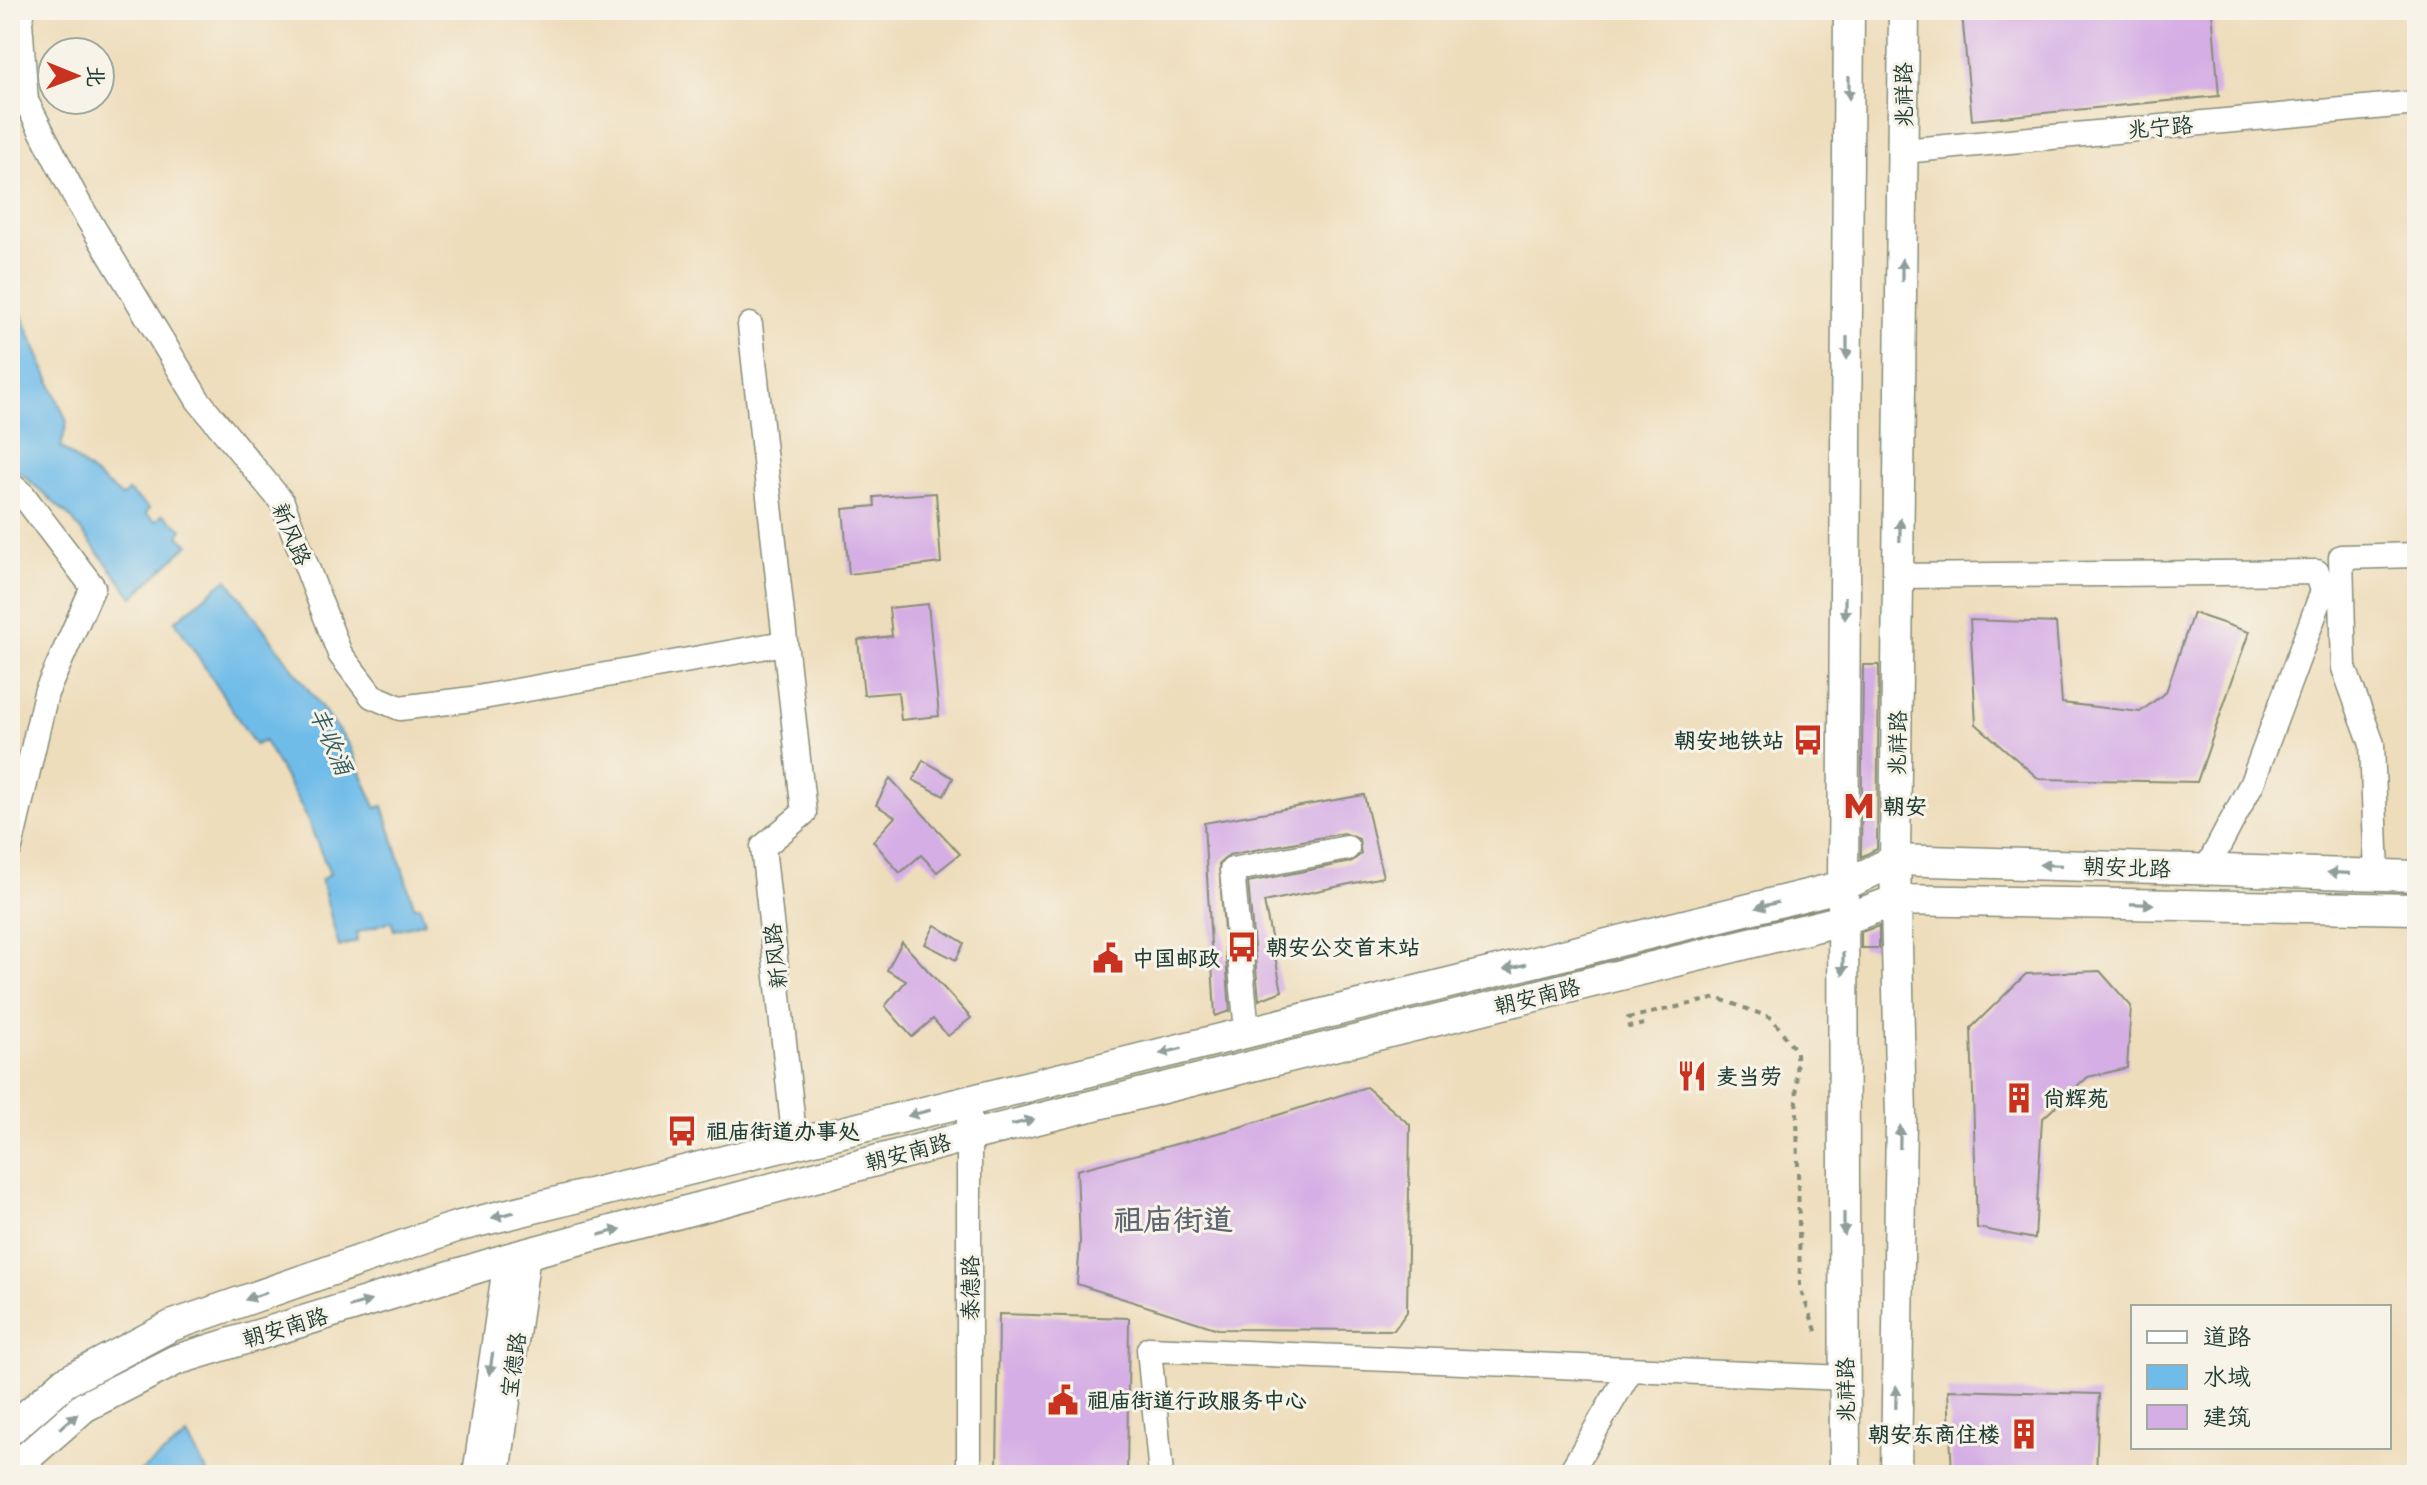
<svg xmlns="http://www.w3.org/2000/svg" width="2427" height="1485" viewBox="0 0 2427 1485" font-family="Mali,'LXGW WenKai TC',sans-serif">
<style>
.water{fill:#6fbce9;stroke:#477c8e;stroke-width:2}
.building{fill:#d5aee5}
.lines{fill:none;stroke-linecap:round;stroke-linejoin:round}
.minor-casing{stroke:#868d78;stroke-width:27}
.major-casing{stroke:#868d78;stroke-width:33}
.path{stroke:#868d78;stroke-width:4;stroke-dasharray:6 6;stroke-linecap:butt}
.minor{stroke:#fff;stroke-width:24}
.major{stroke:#fff;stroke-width:30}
.oneway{fill:#8f9e9a}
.labels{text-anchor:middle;stroke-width:6;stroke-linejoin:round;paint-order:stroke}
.street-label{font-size:22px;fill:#1f3d34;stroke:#f7f3e8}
.poi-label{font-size:22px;font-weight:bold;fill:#1f3d34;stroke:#f7f3e8;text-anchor:start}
.water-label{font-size:24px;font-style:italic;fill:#335d61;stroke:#f7f3e8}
.district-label{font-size:30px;font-weight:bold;fill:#5f6572;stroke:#f7f3e8}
</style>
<rect width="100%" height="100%" fill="#f7f3e8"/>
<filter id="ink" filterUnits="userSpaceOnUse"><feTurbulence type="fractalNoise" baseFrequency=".0125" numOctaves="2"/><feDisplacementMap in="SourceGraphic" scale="16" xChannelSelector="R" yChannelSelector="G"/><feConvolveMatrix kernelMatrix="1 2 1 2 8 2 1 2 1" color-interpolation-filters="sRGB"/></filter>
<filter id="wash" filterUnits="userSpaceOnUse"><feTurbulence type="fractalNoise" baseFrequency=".006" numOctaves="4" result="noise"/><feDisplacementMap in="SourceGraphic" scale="32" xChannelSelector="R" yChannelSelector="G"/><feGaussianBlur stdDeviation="1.8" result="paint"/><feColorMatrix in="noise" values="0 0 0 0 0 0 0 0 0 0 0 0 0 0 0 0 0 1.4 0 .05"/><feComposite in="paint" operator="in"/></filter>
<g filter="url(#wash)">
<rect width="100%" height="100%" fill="#edb"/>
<path class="water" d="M10,287l57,135 -6,25 61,50 6,-6 21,17 -3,6 10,7 7,-7 19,15 -3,7 10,8 -56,53 -62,-79 -61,-55z
M227,579l123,167 26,62 7,-2 31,100h6l5,16 -31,8 -3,-9 -35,12 1,8 -18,6 -18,-67 9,-6 -27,-65 -39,-68 -9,4 -80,-124z
M187,1436l22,39h-73z"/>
<g id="blocks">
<path class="building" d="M2002,10h210l7,86 -247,24 -10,-106z
M936,493l5,70 -92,11 -6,-65 32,-3 -1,-9z
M928,604l11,112 -38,4 -3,-28 -34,3 -6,-55 34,-4 -3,-28z
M2193,613l56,19 -52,150 -158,-3 -63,-55 -6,-104 86,3 6,80 78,9 26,-20z
M1863,665h16l-2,184 -16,8z
M923,760l30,18 -9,18 -31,-16z
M890,778l70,76 -23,18 -16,-17 -21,18 -27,-32 22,-24 -19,-12z
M1364,795l19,82 -119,25 18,89 -23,9 -11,-118 103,-20 10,-8 -2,-15 -15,-6 -115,22 -10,9 11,147 -15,5 -11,-193z
M935,925l29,18 -8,17 -31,-16z
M1879,926v22h-18v-16z
M902,942l69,76 -23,18 -15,-17 -21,18 -27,-31 21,-25 -19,-11z
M2100,971l31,35 -4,62 -39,9 -46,42 -7,120 -58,-11 -6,-200 55,-54z
M1366,1087l44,38 -3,187 -13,18 -176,-1 -141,-45 3,-42 -3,-72 160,-42z
M999,1314l130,4 -2,157h-130z
M1948,1390l151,4 -3,81h-144z"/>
</g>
</g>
<g filter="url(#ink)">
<use href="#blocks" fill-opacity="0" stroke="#868d78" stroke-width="2"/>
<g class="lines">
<g class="minor-casing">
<path id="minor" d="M23,10l-3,11 6,80 53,103 119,196 84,102 58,152 32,42 28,12 72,-9 312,-56
M1903,151l514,-48
M750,325l54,488 -41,34 32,297
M10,484l13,11 70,92 -47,106 -36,155
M1899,576l418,-4 6,19 -71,192 -46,87
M2377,875l-5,-131 -28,-76 -3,-111 76,-2
M1247,1032l-15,-162 115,-22
M969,1101v374
M475,1475l31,-216
M498,1475l30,-221
M1161,1475l-12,-126 696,29
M1569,1475l62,-106"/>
</g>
<g class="major-casing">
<path id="major" d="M10,1430l55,-48 106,-56 285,-99 1387,-341 52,-26 522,16
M10,1472l74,-65 92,-47 330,-101 463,-123 874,-216 53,-20 521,9
M1845,1475l-2,-589 6,-876
M1896,1475l5,-358 -6,-257 9,-850"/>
</g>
<path class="path" d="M1644,1024l-15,3 -1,-9 89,-20 55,20 24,33 4,237 17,45"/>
<use href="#minor" class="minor"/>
<use href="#major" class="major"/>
</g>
<defs><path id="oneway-solid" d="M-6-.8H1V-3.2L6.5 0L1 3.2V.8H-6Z" transform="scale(2)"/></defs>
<g class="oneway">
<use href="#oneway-solid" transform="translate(1849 88) rotate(90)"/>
<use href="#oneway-solid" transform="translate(1902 270) rotate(-90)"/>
<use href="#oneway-solid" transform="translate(1847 348) rotate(90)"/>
<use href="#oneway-solid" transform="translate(1900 530) rotate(-89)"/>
<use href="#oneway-solid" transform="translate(1845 608) rotate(90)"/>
<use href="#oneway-solid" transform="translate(2051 865) rotate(-178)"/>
<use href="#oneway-solid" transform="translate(2339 873) rotate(-178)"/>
<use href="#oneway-solid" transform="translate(2142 904) rotate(1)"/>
<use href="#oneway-solid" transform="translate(1767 905) rotate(166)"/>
<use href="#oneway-solid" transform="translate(1843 964) rotate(90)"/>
<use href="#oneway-solid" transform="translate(1515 967) rotate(166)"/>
<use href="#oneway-solid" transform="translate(1171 1051) rotate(166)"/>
<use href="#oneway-solid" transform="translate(919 1113) rotate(166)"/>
<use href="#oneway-solid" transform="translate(1023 1122) rotate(-14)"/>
<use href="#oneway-solid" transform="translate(1900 1137) rotate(-89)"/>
<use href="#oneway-solid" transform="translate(503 1215) rotate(166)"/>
<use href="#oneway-solid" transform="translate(1844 1224) rotate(90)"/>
<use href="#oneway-solid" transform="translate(610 1232) rotate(-15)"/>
<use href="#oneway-solid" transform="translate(256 1296) rotate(161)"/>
<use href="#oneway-solid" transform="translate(360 1304) rotate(-17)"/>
<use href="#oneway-solid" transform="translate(491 1364) rotate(98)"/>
<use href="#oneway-solid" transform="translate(1896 1397) rotate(-89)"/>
<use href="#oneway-solid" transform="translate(69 1421) rotate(-41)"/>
</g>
</g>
<defs>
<g id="bus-bare" transform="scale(2.4)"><path d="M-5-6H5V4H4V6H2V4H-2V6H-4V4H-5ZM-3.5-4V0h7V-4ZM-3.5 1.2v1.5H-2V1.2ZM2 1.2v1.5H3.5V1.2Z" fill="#c8321e" stroke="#f7f3e8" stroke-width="2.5" paint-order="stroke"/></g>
<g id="metro-bare" transform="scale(2.4)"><path d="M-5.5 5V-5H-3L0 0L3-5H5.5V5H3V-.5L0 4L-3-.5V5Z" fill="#c8321e" stroke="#f7f3e8" stroke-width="2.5" paint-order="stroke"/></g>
<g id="civic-bare" transform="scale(2.4)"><path d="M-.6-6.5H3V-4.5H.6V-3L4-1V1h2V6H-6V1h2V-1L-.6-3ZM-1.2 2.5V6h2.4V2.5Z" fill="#c8321e" stroke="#f7f3e8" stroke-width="2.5" paint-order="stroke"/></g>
<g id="restaurant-bare" transform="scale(2.4)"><path d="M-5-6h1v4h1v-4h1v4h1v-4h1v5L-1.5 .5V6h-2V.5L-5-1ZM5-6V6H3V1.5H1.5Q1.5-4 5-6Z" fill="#c8321e" stroke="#f7f3e8" stroke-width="2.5" paint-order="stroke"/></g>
<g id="building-bare" transform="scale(2.4)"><path d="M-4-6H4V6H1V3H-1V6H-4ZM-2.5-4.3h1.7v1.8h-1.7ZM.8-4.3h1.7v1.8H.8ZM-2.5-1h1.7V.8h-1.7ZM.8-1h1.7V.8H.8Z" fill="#c8321e" stroke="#f7f3e8" stroke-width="2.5" paint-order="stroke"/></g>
</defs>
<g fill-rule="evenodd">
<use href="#bus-bare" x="1808" y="740"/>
<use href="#metro-bare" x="1859" y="806"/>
<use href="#bus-bare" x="1242" y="947"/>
<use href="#civic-bare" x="1108" y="958"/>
<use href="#restaurant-bare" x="1692" y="1076"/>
<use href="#building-bare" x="2019" y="1098"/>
<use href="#bus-bare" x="682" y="1131"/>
<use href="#civic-bare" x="1063" y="1400"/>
<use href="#building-bare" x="2024" y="1434"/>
</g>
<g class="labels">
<g class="street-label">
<text transform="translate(1903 95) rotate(-90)" y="8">兆祥路</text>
<text transform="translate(2160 127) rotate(-5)" y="8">兆宁路</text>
<text transform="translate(292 534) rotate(67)" y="8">新风路</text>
<text transform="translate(1897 743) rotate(-89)" y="8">兆祥路</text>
<text transform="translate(2127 867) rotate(2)" y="8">朝安北路</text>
<text transform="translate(775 956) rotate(-96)" y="8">新风路</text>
<text transform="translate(1537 996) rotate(-14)" y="8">朝安南路</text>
<text transform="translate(908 1152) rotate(-15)" y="8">朝安南路</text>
<text transform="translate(970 1288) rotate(-90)" y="8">泰德路</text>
<text transform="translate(285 1327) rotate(-17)" y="8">朝安南路</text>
<text transform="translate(513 1365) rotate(-82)" y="8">宝德路</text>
<text transform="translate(1845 1390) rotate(-90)" y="8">兆祥路</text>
</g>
<g class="poi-label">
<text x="1784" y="748" text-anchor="end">朝安地铁站</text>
<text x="1883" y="814">朝安</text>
<text x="1266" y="955">朝安公交首末站</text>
<text x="1132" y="966">中国邮政</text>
<text x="1716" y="1084">麦当劳</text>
<text x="2043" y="1106">尚辉苑</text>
<text x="706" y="1139">祖庙街道办事处</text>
<text x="1087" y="1408">祖庙街道行政服务中心</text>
<text x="2000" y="1442" text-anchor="end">朝安东商住楼</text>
</g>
<g class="water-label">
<text transform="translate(331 741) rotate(66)" y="8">丰收涌</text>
</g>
<g class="district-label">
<text x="1173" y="1230">祖庙街道</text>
</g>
</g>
<rect width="2427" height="1485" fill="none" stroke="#f7f3e8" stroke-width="40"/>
<rect x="2131" y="1305" width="260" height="144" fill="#f7f3e8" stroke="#a1aaa0" stroke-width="2"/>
<rect x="2147" y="1331" width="40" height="12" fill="#ffffff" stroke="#a1aaa0" stroke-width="2"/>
<text x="2203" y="1345" font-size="24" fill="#1f3d34">道路</text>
<rect x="2147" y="1365" width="40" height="24" fill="#6fbce9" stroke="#a1aaa0" stroke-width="2"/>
<text x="2203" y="1385" font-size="24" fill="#1f3d34">水域</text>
<rect x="2147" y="1405" width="40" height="24" fill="#d5aee5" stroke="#a1aaa0" stroke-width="2"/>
<text x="2203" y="1425" font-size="24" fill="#1f3d34">建筑</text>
<g transform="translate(76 76) rotate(91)"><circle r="38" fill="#f7f3e8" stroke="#a1aaa0" stroke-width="2"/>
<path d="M0-6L14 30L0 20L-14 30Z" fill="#c8321e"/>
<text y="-12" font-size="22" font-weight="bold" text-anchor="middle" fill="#1f3d34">北</text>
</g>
</svg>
